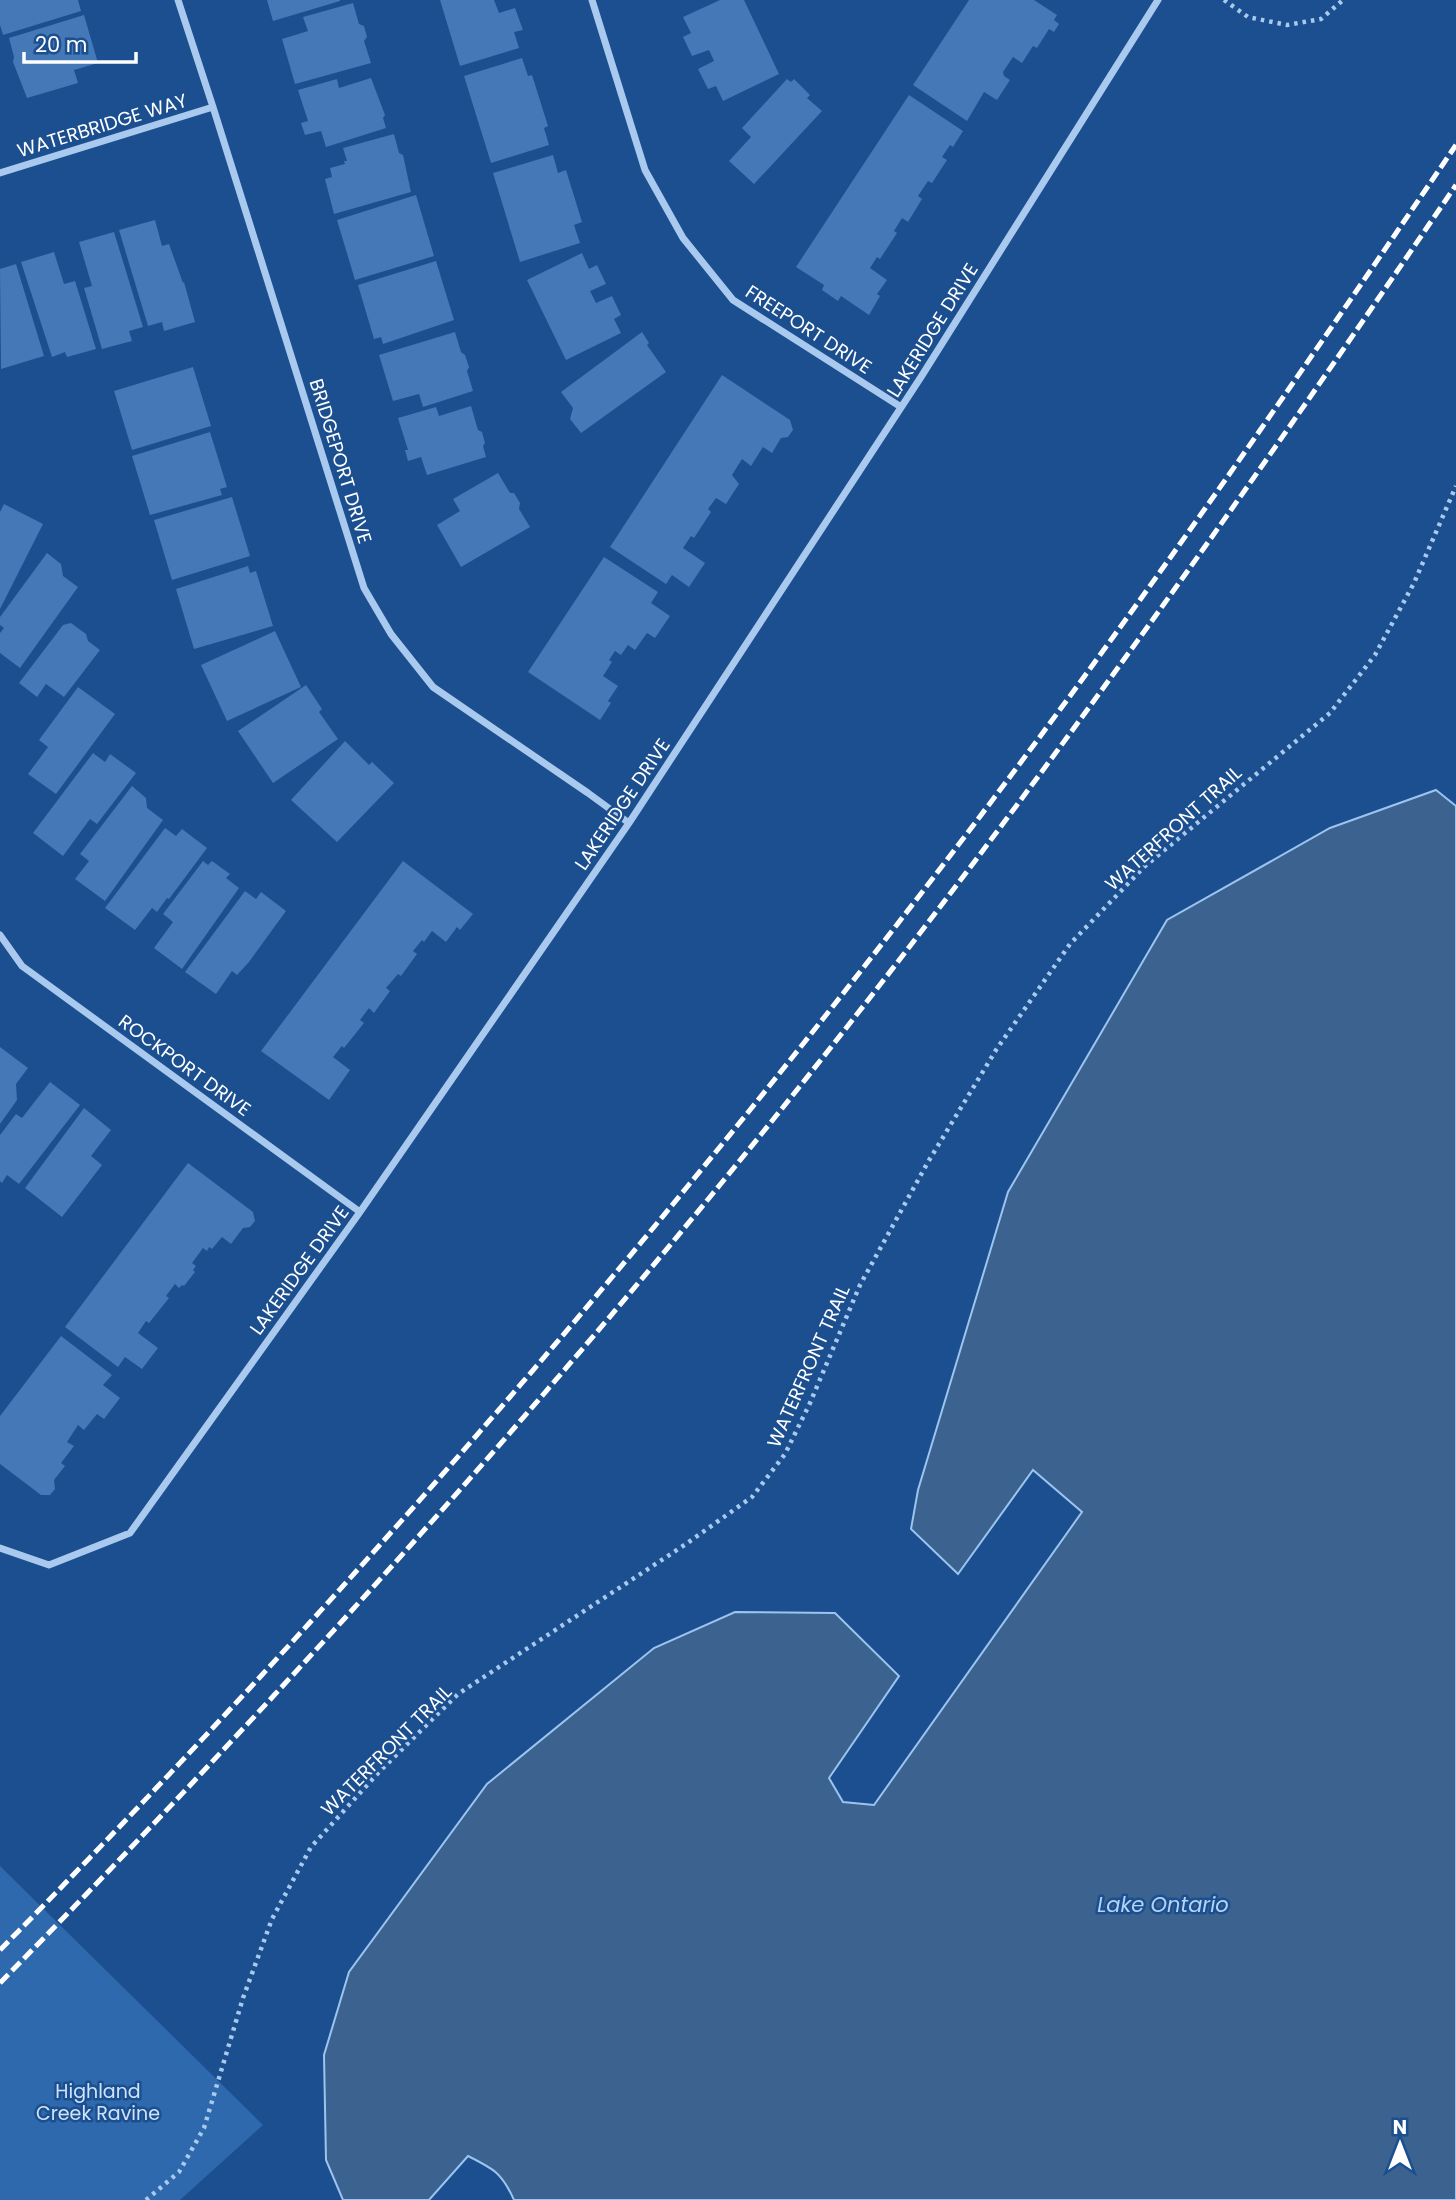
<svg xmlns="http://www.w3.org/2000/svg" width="1456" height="2200" viewBox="0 0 1456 2200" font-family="Poppins,sans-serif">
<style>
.green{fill:#2e69ad}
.water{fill:#3c6290;stroke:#9cc4f0;stroke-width:2}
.building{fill:#4478b7}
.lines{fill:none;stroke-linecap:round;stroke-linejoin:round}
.path{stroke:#a9c9ee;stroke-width:4.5;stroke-dasharray:3.5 5;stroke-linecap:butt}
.minor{stroke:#a9c9ee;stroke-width:7}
.rail{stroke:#fff;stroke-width:5;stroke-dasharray:12 5;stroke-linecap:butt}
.labels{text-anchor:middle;stroke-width:5;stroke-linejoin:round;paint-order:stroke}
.street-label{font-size:19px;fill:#fff;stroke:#1b4f8f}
.park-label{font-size:19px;fill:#cfe3fa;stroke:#1b4f8f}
.water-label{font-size:21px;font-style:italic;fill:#b5d3f5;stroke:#1b4f8f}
</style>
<rect width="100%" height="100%" fill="#1b4f8f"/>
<path class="green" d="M0,1866l263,259 -83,75h-180z"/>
<path class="water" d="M1436,790l20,16v1394h-942c-12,-27 -20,-31 -46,-44l-39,44h-86l-17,-40 -2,-105 25,-83 138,-188 167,-136 81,-36 100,1 64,63 -70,102 14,24 31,3 208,-293 -49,-42 -75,104 -47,-45 7,-39 90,-298 159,-272 163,-92z"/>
<path class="building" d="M0,0h78l3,11 -78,24 -3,-10z
M267,0h73v1l-67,20z
M440,0h54l5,13 16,-5 8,22 -9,2 5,16 -59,18z
M720,0h24l35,74 -56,27 -7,-15 -8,3 -10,-20 16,-8 -5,-11 -17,6 -9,-19 8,-4 -8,-16z
M969,0h65l23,15 -3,5 5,4 -5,8 -5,-3 -12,19 -4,-2 -11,17 -9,-6 -10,15 1,4 6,4 -13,20 -13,-8 -17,29 -54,-36z
M353,3l6,21 5,2 3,11 -3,4 7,22 -76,21 -13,-45 26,-8 -5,-14z
M84,15l14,48 -24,7 4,13 -51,15 -14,-36 1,-5 -5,-19z
M522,58l6,18 4,-1 16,51 -4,2 5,17 -58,18 -27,-87z
M371,78l14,37 -2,3 3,10 -60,19 -5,-16 -16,4 -4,-12 7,-2 -10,-31 39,-11 2,9z
M787,79l4,3 3,-3 16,16 -3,3 15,13 -68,73 -25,-23 22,-24 -9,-9z
M909,95l54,36 -10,16 -3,-2 -8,12 5,3 -15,23 -4,-2 -10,15 4,3 -14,23 -6,-4 -8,13 3,2 -17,26 -3,-2 -7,11 17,12 -10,14 3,2 -11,19 -28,-19 -3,5 -16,-11 2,-5 -28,-18z
M394,134l5,19 4,2 8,37 -77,22 -9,-35 7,-2 -2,-9 15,-4 -1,-3h3l-4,-13z
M553,155l5,18 8,-3 16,52 -8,3 6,18 -60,19 -27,-89z
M416,195l18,61 -79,24 -18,-60z
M155,220l7,26 7,-2 14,39 1,-1 11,40 -31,9 -2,-9 -14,4 -29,-96z
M114,232l29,95 -14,4 3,10 -30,8 -18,-61 8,-2 -13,-44z
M54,252l10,32 11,-3 21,68 -29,8 -2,-5 -13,5 -31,-95z
M582,253l7,16 8,-4 9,19 -16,7 6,12 16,-7 9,19 -7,4 7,14 -55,27 -39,-80z
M436,261l18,59 -71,24 -2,-7 -7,2 -16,-54z
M16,264l28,92 -43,13 -1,-100z
M455,332l6,20 4,3 4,12 -2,4 6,20 -50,16 -4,-13 -26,7 -14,-46z
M642,332l7,11 -2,2 19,27 -85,61 -11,-14 3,-11 -12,-16z
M193,367l18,59 -79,24 -18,-59z
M722,375l68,45 3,10 -5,7 -7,1 -9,15 -9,-6 -12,19 -9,-7 -10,16 7,9 -13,20 -10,-6 -8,11 3,3 -17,26 -3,-2 -8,12 22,15 -16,24 -17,-12 -6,9 -56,-37z
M471,406l7,24 4,2 3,11 -2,3 3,11 -59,18 -6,-18 -13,4 -3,-11h3l-10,-32 38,-11 3,9z
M210,432l17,55 -7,2 2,6 -72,20 -18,-59z
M498,473l12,20h4l6,10 -1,6 11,18 -69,40 -24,-42 23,-14 -7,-12z
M232,497l18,59 -78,24 -18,-60z
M4,504l39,20 -43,85v-97z
M47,553l14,11 2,12 15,11 -58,81 -20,-15v-20l4,-5 -4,-3v-8z
M604,557l54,35 -7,11 19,13 -15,22 -8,-5 -12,17 -7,-5 -7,10 -6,-4 -6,9 3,2 -9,14 15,10 -10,15 3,2 -11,17 -72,-48z
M248,566l2,7 6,-2 17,55 -79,23 -18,-60z
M71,623l15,11 2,7 12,9 -36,47 -18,-13 -9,13 -18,-14 44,-58z
M275,631l26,56 -74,34 -26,-56z
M306,685l16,24 -3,3 19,27 -65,44 -35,-52z
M78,687l37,27 -59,80 -28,-20 20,-27 -9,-7z
M345,741l24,24 3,-3 22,21 -57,59 -46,-42z
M93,753l12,9 5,-8 26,19 -39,51 -7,-5 -27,37 -30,-23z
M132,786l14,12 1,10 16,12 -58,81 -30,-22 14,-18 -9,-7z
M165,828l11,8 6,-7 25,19 -38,51 -2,-1 -10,14 -5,-4 -17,22 -30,-22z
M203,861l5,4 4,-4 18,13 -4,4 13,10 -57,81 -28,-21 19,-26 -10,-8z
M403,861l70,53 -13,16 -3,-3 -11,15 -14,-11 -8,11 -2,-2 -9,11 4,3 -16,22 -3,-2 -12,14 4,3 -16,22 -5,-5 -9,12 4,3 -20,25 -2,-2 -9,11 17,13 -21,30 -68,-49z
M245,891l11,8 5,-7 25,19 -37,51 -12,13 -5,-4 -16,23 -31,-22z
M0,1047l28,21 -12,16 1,16 -17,24z
M50,1082l30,23 -61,79 -12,-9 -5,8 -2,-2v-46l16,-21 6,4z
M84,1108l27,22 -20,26 11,9 -40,52 -37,-29z
M188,1163l65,49 2,9 -5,6 -7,1 -12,16 -9,-7 -10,12 -3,-2 -2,4 -4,-3 -11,15 4,3 -3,4 2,2 -11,14 -2,-1 -3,3 -4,-4 -9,12 3,2 -20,25 -3,-2 -8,12 20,15 -16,21 -17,-12 -7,10 -53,-40z
M61,1336l51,39 -9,10 17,13 -16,21 -7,-5 -13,16 -6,-5 -11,17 7,4 -13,17 4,3 -11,14 1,9 -5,6h-9l-41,-31v-48z"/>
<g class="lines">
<path class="path" d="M1224,0l24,17 39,8 34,-6 22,-19
M146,2200l33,-28 25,-44 39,-130 29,-79 39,-72 68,-75 79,-78 228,-150 66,-47 33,-43 25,-51 50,-118 68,-123 68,-112 74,-106 74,-77 186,-154 45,-58 39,-72 42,-97"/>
<path class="minor" d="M178,0l35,107 151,481 27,46 42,53 155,106 41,30
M592,0l53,170 38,68 50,62 168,107
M0,173l213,-66
M0,935l22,31 338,246
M0,1548l49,17 81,-32 230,-321 269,-389 292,-446 237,-377"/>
<path class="rail" d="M0,1950c363,-369 701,-762 1012,-1176 154,-205 300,-417 444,-629
M0,1983c288,-294 564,-600 820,-922 225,-283 433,-578 636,-876"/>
</g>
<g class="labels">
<g class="street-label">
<text transform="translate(102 125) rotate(-17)" y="7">WATERBRIDGE WAY</text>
<text transform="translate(809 329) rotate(33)" y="7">FREEPORT DRIVE</text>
<text transform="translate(932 330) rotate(-58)" y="7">LAKERIDGE DRIVE</text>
<text transform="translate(341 461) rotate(73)" y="7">BRIDGEPORT DRIVE</text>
<text transform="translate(622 804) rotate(-56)" y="7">LAKERIDGE DRIVE</text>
<text transform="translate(1173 828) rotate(-42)" y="7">WATERFRONT TRAIL</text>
<text transform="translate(185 1065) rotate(36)" y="7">ROCKPORT DRIVE</text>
<text transform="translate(299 1270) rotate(-54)" y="7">LAKERIDGE DRIVE</text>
<text transform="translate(808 1366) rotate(-66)" y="7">WATERFRONT TRAIL</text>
<text transform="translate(386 1750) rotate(-45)" y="7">WATERFRONT TRAIL</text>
</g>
<g class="park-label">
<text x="98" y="2098">Highland<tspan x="98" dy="22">Creek Ravine</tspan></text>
</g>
<g class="water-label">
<text x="1163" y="1912">Lake Ontario</text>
</g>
</g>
<g transform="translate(1400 2144)" stroke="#1b4f8f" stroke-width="5" paint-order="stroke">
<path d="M0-5L12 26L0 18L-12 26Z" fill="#ffffff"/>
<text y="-10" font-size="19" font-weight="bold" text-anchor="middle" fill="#ffffff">N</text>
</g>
<path d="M24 52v10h112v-10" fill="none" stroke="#ffffff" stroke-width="3.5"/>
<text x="35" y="52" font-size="21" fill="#ffffff" stroke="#1b4f8f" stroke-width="5" paint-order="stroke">20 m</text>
</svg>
